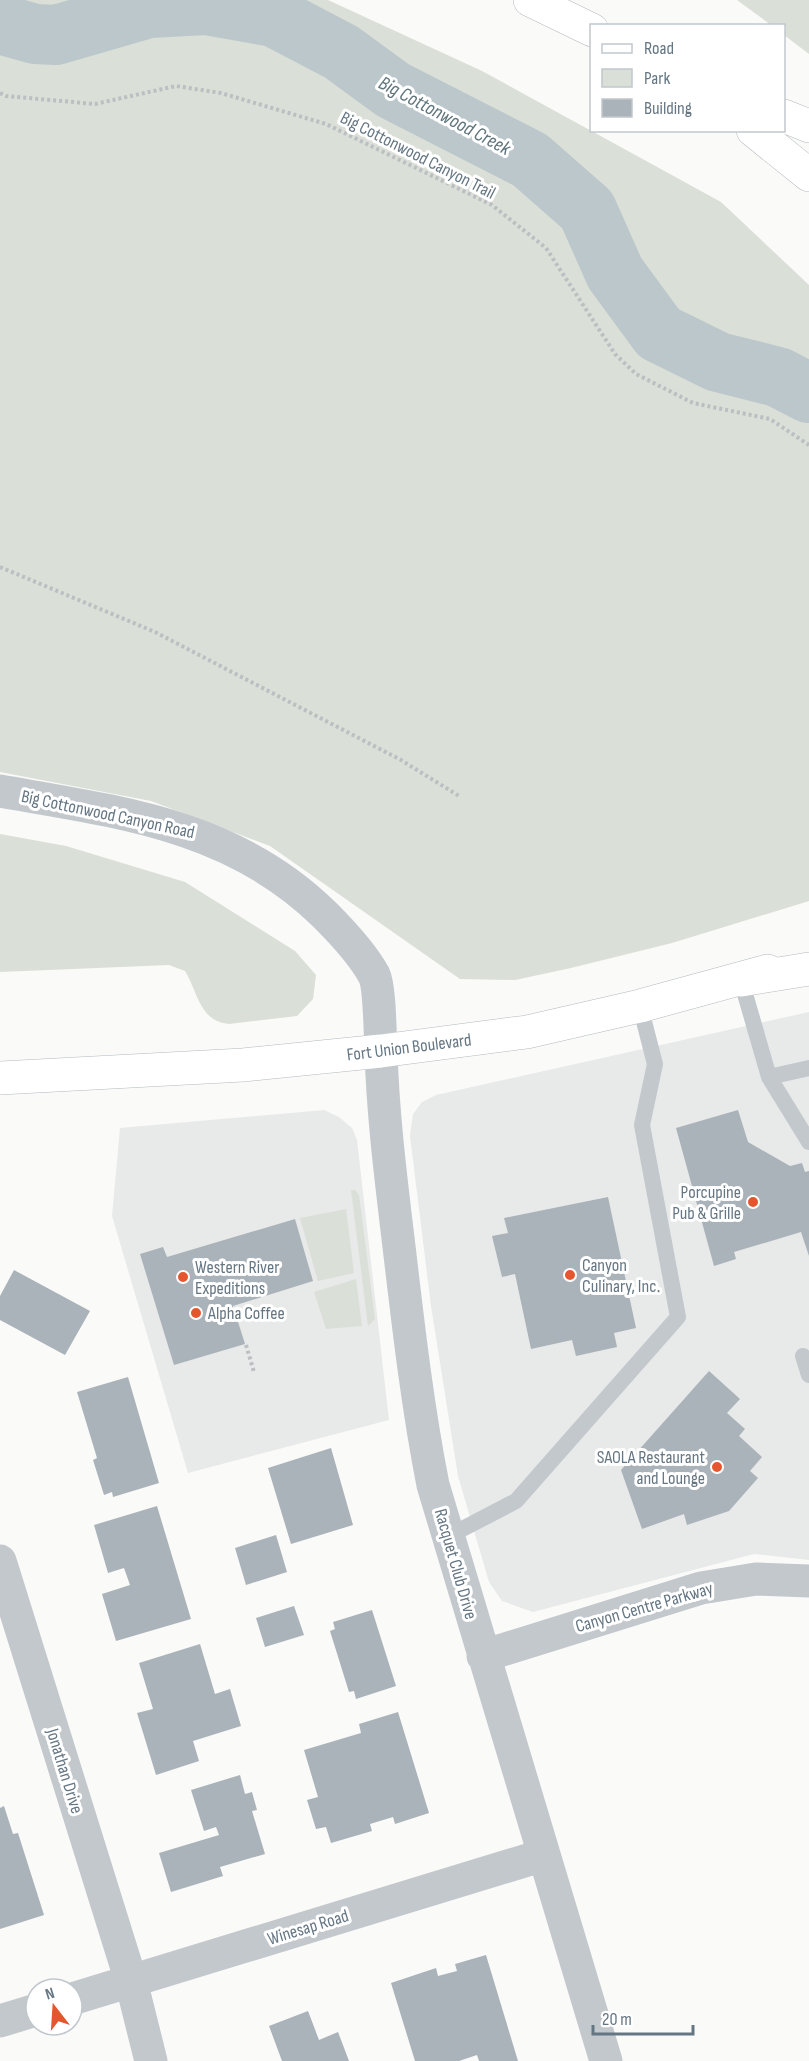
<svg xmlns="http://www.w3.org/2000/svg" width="809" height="2061" viewBox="0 0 809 2061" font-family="'Sofia Sans Condensed',sans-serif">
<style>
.built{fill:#e8e9e9}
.green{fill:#dadfd7}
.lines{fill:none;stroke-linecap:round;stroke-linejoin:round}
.river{stroke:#bbc7cb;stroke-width:60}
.building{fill:#aab3b9}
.secondary-casing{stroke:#b3babf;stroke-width:34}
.primary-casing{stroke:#b5babe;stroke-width:34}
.path{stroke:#bbbfc2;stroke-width:4;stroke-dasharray:3 3;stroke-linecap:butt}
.service{stroke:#c3c8cc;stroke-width:16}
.minor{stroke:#c3c8cc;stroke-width:33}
.tertiary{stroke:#c3c8cc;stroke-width:33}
.secondary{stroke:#fff;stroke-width:33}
.primary{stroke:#fff;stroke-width:33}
.poi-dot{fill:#e4572e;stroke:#fff;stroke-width:2}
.labels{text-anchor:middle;stroke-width:6;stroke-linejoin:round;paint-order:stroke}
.street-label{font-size:18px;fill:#657683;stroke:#fff}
.poi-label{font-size:18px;fill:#657683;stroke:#fff;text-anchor:start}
.water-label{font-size:20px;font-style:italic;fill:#60757c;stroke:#fff}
</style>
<rect width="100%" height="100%" fill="#fafaf8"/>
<path class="built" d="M809,1012v548l-55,-6 -221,58 -31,-11 -13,-19 -31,-106 -27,-170 -21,-170 3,-22 9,-12 14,-7z
M324,1110l15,7 13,11 5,12 32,280 -201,53 -76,-257 8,-88z"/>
<path class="green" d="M0,0h328l154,71 239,131 88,83v616l-137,42 -101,25 -56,12 -55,-1 -190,-133 -119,-45 -151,-29z
M737,0h72v54l-25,-19v-9l-13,-1z
M0,834l66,12 119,36 110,69 21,24 -3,24 -16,17 -68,8c-30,-3 -31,-32 -44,-53l-16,-6 -169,7z
M351,1190h4l4,5 16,124 -7,7z
M346,1209l8,64 -36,8 -18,-63z
M356,1279l6,47 -36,3 -12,-37z"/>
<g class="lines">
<path class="river" d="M0,24l35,10 21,1 93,-27 57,-3 68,12 67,35 52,38 137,70 57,50 28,63 44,60 59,29 60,15 31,16"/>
</g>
<path class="building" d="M738,1110l10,32 42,24 12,-3 3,9 4,-1v85l-8,-24 -67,20 2,7 -22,7 -38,-138z
M608,1197l28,131 -22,5 3,14 -41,9 -4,-16 -41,9 -16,-75 -13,3 -10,-41 16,-3 -4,-15z
M295,1219l18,62 -80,25 12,38 -71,21 -34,-111 23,-7 4,10z
M14,1270l76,41 -25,44 -65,-35v-24z
M709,1371l31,28 -13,14 18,16 -6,7 23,21 -12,14 8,7 -29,33 -42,14 -3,-11 -42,15 -21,-59z
M128,1377l31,106 -46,14 -1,-5 -8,3 -11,-35 4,-2 -20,-66z
M331,1448l22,77 -62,19 -23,-76z
M157,1506l34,113 -75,22 -14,-47 28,-9 -6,-17 -16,5 -14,-48z
M276,1535l11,37 -41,13 -11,-37z
M294,1606l10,29 -39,12 -9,-29z
M372,1610l24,76 -40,13 -2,-8 -5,1 -19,-61 5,-2 -2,-7z
M200,1644l15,50 15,-5 11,37 -48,15 6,20 -43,14 -19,-62 16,-4 -14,-46z
M398,1712l31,101 -34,11 -2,-7 -23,7 2,7 -41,12 -5,-16 -10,2 -9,-29 11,-3 -14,-47 57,-17 -2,-9z
M240,1775l5,19 7,-2 5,18 -5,1 13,43 -45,13 3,9 -52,16 -12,-39 60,-18 -3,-8 -12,4 -13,-41z
M4,1806l9,28 5,-1 26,82 -44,14v-121z
M486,1955l32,106h-39l-2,-6 -18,6h-44l-24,-78 45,-15 2,8 19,-5 -2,-7z
M308,2011l11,29 19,-8 11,29h-67l-13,-35z"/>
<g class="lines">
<g class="secondary-casing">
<path id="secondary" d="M0,1078l243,-13 138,-14 146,-19 113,-26 128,-35"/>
</g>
<g class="primary-casing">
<path id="primary" d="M530,0l62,30
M784,116l25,10
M753,130l56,45
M741,980l68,-11"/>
</g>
<path class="path" d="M0,93l6,3 89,8 81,-18 45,7 105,31 166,81 54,43 69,106 21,20 57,29 77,16 39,26
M0,567l155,65 246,128 58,36
M246,1345l8,27"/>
<path class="service" d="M741,980l28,97 40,-9
M769,1077l40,65
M803,1356l6,19
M447,1537l69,-36 162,-184 -36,-192 13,-61 -15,-58"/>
<path class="minor" d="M381,1051c2,69 11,136 19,204 9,77 18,154 33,230l173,576
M0,1561l131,420 20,80
M483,1656l218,-68 55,-9 53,2
M72,1999l472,-144
M0,2021l36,-11"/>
<path class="tertiary" d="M0,791c120,21 234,34 325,124 17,17 37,38 49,60 6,12 6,60 7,76"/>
<use href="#secondary" class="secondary"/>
<use href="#primary" class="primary"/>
</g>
<g class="poi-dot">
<circle cx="753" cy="1202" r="6"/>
<circle cx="570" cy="1275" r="6"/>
<circle cx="183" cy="1277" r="6"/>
<circle cx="196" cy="1313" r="6"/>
<circle cx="717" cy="1467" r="6"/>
</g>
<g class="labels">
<g class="street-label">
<text transform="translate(418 155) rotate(27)" y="6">Big Cottonwood Canyon Trail</text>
<text transform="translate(108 814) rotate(12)" y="6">Big Cottonwood Canyon Road</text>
<text transform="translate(409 1047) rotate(-7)" y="6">Fort Union Boulevard</text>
<text transform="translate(456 1564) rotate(74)" y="6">Racquet Club Drive</text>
<text transform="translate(644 1607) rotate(-16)" y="6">Canyon Centre Parkway</text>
<text transform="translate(65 1771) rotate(73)" y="6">Jonathan Drive</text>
<text transform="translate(308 1927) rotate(-17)" y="6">Winesap Road</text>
</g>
<g class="poi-label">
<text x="741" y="1198" text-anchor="end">Porcupine<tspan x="741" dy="21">Pub &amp; Grille</tspan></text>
<text x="582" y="1271">Canyon<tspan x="582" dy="21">Culinary, Inc.</tspan></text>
<text x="195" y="1273">Western River<tspan x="195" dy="21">Expeditions</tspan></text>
<text x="208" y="1319">Alpha Coffee</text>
<text x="705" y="1463" text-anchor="end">SAOLA Restaurant<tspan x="705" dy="21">and Lounge</tspan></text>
</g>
<g class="water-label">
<text transform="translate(445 115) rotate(28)" y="7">Big Cottonwood Creek</text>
</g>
</g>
<rect x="590" y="24" width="195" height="108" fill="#ffffff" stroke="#c1c8cd" stroke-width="1.5"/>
<rect x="602" y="44" width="30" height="9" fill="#ffffff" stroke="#c1c8cd" stroke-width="1.5"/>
<text x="644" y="54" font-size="18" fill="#657683">Road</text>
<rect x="602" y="69" width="30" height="18" fill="#dadfd7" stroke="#c1c8cd" stroke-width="1.5"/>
<text x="644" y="84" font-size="18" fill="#657683">Park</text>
<rect x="602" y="99" width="30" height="18" fill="#aab3b9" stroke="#c1c8cd" stroke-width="1.5"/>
<text x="644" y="114" font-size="18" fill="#657683">Building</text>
<g transform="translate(54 2007) rotate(343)"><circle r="28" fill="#ffffff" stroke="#c1c8cd" stroke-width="1.5"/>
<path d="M0-4.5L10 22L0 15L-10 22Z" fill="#e4572e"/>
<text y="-9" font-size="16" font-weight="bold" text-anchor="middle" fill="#657683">N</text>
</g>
<path d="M593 2025v9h100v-9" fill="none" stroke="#657683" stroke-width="3"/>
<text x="602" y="2025" font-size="18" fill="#657683" stroke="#ffffff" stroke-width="4.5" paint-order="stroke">20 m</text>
</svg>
